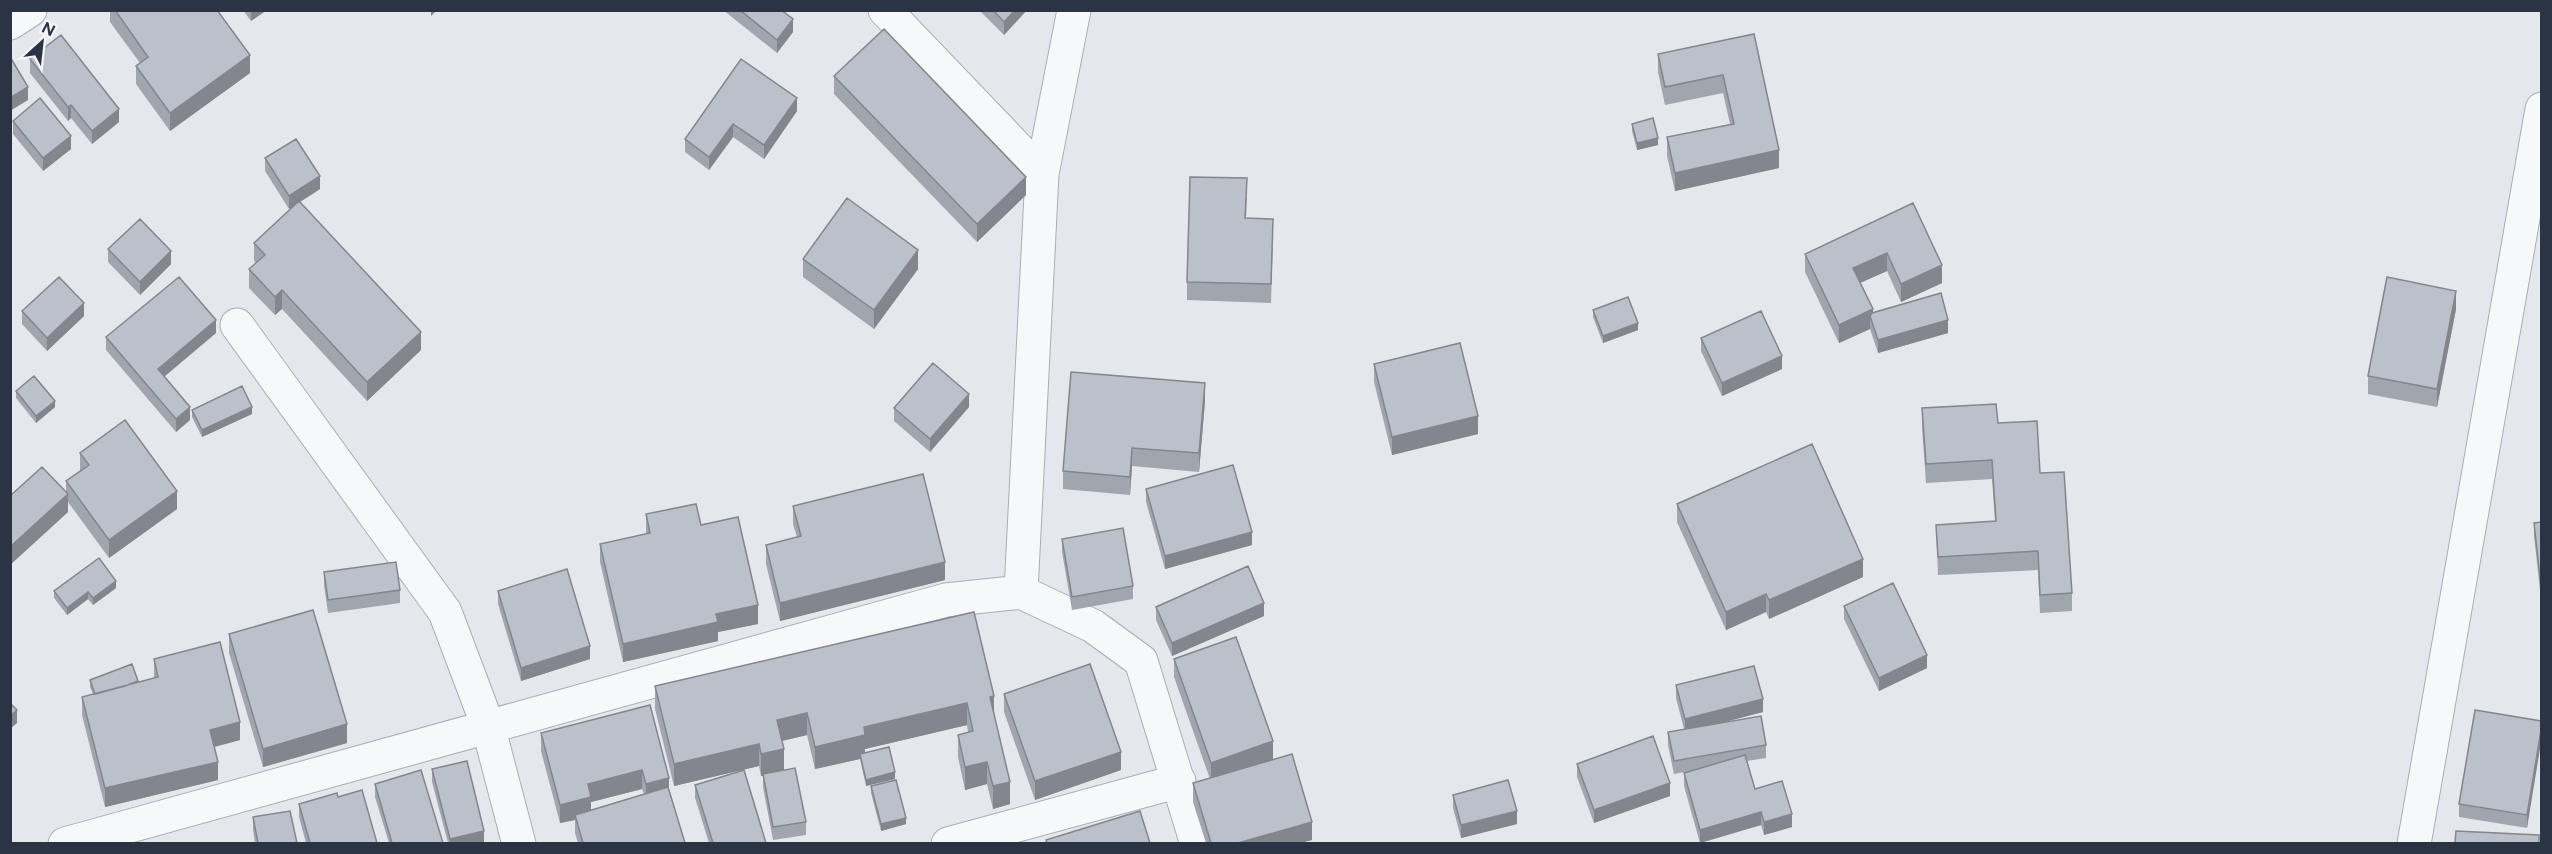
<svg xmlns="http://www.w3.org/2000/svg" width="2552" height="854" viewBox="0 0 2552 854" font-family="Figtree,sans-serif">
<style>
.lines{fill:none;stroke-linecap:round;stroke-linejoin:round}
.minor-casing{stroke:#a9aeb7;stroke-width:35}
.minor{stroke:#f7f8fa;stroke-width:33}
.wall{fill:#a1a5ae;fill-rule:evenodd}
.shaded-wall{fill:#83868d}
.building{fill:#bbc0ca;stroke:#83868d;stroke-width:1.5}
</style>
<rect width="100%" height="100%" fill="#e4e7ec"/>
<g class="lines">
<g class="minor-casing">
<path id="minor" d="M885,10l157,164 -21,418
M10,23l20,-13
M1042,174l32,-164
M237,325l208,287 43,114 31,118
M65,844l881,-244 75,-8 72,34 48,35 56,183
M948,844l231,-63
M2414,844l128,-735"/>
</g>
<use href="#minor" class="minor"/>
</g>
<path class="wall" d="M110,10h107l33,63 -80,58 -34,-47v-18l4,-3 -30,-41z
M243,10h24l-16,11z
M723,10h58l12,22 -16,21z
M979,10h48l-23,25z
M1754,34l25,134 -104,23 -8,-35v-19l63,-13 -7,-31 -58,12 -7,-33v-18z
M30,59l89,63 -27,22 -21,-26 -3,3 -38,-48z
M834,76l192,119 -49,47 -143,-148z
M797,98v13l-33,48 -31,-22 -24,33 -24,-18v-13z
M13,121l58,28 -28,22 -30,-37z
M1632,124l26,21 -21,5 -5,-19z
M265,158l55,31 -20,13 121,148 -54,51 -85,-92 -7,6 -26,-27v-19l7,-6 -2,-2v-18l39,-36 -4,2 -24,-38z
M1247,197l-1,21 27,19 -2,66 -84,-3v-18z
M1913,203l29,80 -41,19 -14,-31 -27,12 13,30 75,20 -70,20 -8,-24 -31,14 -34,-71v-18z
M108,249l63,15 -31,31 -32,-33z
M803,259l115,10 -44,60 -71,-52z
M2456,309l-19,98 -69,-13v-18z
M1593,310l45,20 -35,13 -10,-26z
M22,311l62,5 -37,35 -25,-27z
M216,333l-52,43 26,44 -14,12 -70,-82v-13z
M1701,338l81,31 -60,27 -21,-45z
M1374,364l104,70 -86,21 -18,-73z
M16,391l39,16 -19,16 -20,-25z
M1205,401l-6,71 -67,-6 -2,29 -67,-6v-18z
M969,407l-39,45 -36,-31v-13z
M1922,408l76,15 42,50 32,120v18l-32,2 -2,-43 -100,5 -2,-50 59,-4 -3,-42 -66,4 -4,-56z
M192,410l60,4 -50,23 -10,-20z
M80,453l97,56 -68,49 -41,-56v10l-58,53v-69l56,-4v-11l14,-10z
M1146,489l106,56 -87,24 -19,-67z
M1677,504l186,73 -94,42 -3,-7 -40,18 -49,-108z
M793,506l152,74 -165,41 -14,-57v-19l31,-8 -4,-13z
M646,514l55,11 57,99 -40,8v9l-95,21 -23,-100v-18l46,-10z
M2541,522v77l-7,-63v-13z
M1062,539l71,47v13l-61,11 -10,-58z
M324,572l76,18v13l-72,10 -4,-28z
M116,588l-23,17 -5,-6 -21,16 -13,-17v-7z
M498,591l92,68 -69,22 -23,-77z
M1844,606l83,62 -48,23 -35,-72z
M1156,607l108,9 -92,40 -16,-36z
M974,612l36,192 -17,5 -6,-25 -22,6 -7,-33v-22l10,-3 -1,-7 -102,24v4l30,26 -29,7 -6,-27 -45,10 -8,-34 -25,6 2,29 22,52v13l-33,5 -10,-53v-11h-2l-2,-10 -85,20 -19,-77v-23z
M229,634l118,109 -84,24 -34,-114z
M154,659l86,81 -26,7 4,33 -113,27 -23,-92v-18l11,-3 -3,-7v-7l48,2 16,-4z
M1174,659l99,101 39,80 -12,3h-94l-13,-41v-19l17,-4 -36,-102z
M1676,685l87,27 -38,10 41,23v13l-19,3 8,28 37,38 -28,8 -3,-10 -61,18 -16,-57v-13l1,-1 -11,2 -6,-29v-13l16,-3 -8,-31z
M1004,694l117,76 -86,30 -31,-88z
M650,705l19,88 16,50h-107l-3,-10v-13l-15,3 -19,-72v-18zM642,789l2,5 -53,16v-8z
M2541,721l-14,107 -68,-11v-13z
M1577,764l93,32 -76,27 -17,-46z
M432,769l52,74h-36l-16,-61z
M375,784l68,59h-54l-14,-46z
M695,785l71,58h-57l-14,-45z
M871,786l35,38 -25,7 -10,-38z
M1453,795l64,29 -56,14 -8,-30z
M338,797l39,46h-71l-7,-26v-13z
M253,817l44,26h-42l-2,-13z"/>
<path class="shaded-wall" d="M251,10h16l-16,11z
M431,10h6l-6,6z
M1015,10h12l-23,25v-13z
M793,19v13l-16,21v-13z
M250,55v18l-80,58v-18z
M28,87v13l-18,11v-13z
M797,98v13l-33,48v-14z
M71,105v13l-3,3v-14z
M119,109v13l-27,22v-13z
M733,124v13l-24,33v-13z
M71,136v13l-28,22v-13z
M1658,138v7l-21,5v-7z
M1779,150v18l-104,23v-18z
M320,176v13l-31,20v-13z
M1026,177v18l-49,47v-18z
M918,250v19l-44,60v-19z
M171,251v13l-31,31v-13z
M1887,253v18l-34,15v-18z
M1942,265v18l-41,19v-18z
M282,290v19l-7,6v-18z
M2456,291v18l-19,98v-18z
M84,303v13l-37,35v-13z
M1873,309v15l-3,-8v13l-31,14v-18z
M216,320v13l-58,49v-13z
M1948,320v13l-70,20v-13z
M1638,323v7l-35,13v-7z
M421,332v18l-54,51v-19z
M1782,356v13l-60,27v-13z
M1205,383v18l-6,71v-19z
M969,394v13l-39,45v-13z
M55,401v6l-19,16v-7z
M190,407v13l-14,12v-13z
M252,407v7l-50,23v-7z
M1478,416v18l-86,21v-18z
M1132,448v18l-2,29v-18z
M177,491v18l-68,49v-18z
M68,494v18l-58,53v-18z
M1252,532v13l-87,24v-13z
M1863,559v18l-94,42v-19z
M945,562v18l-165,41v-18z
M116,581v7l-23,17v-7z
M88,592v7l-21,16v-7z
M1766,594v18l-40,18v-18z
M1264,603v13l-92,40v-13z
M758,605v19l-40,8v9l-95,21v-18l93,-30z
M590,646v13l-69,22v-13z
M1927,655v13l-48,23v-13z
M994,696v22l-4,-21z
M1763,699v13l-78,20v-13z
M967,703v22l-102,24v8l-5,-3v5l-45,10v-22l49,-20z
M17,710v13l-7,6v-13z
M807,713v22l-30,7v-22z
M240,722v18l-30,8v-18z
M347,724v19l-84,24v-18z
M2541,730v13l-14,85v-13z
M1273,741v19l-62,21v-18z
M759,744v22l-85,20v-22z
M784,749v22l-23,5v-22z
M1121,752v18l-86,30v-19z
M218,762v18l-113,27v-19z
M987,762v22l-22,6v-23z
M642,770v19l-51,13v14l-16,-1v5l-15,3v-18l28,-21z
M895,772v7l-29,7v-6z
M669,778v18l-23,6v-18z
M1010,782v22l-17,5v-23z
M1670,783v13l-76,27v-13z
M1517,811v13l-56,14v-13z
M1761,812v13l-61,18v-13z
M1792,814v13l-28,8v-13z
M906,818v6l-25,7v-7z
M1312,822v18l-12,3h-62z
M484,831v12h-34v-4z"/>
<path class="building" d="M115,10h102l33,45 -80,58 -34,-47 12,-9z
M740,10h41l12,9 -16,21z
M993,10h22l-11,12z
M884,29l142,148 -49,47 -143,-148z
M1754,34l25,116 -104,23 -8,-36 67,-13 -11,-49 -58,12 -7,-33z
M61,35l58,74 -27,22 -21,-26 -3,2 -38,-48z
M741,59l56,39 -33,47 -31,-21 -24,33 -24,-18z
M12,60l16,27 -18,11v-37z
M40,98l31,38 -28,22 -30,-37z
M1653,118l5,20 -21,5 -5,-19z
M296,139l24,37 -31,20 -24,-38z
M1190,177l57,1 -2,40 28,1 -2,65 -84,-2z
M847,198l71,52 -44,60 -71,-51z
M299,201l122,131 -54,50 -85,-92 -7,7 -26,-28 16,-14 -11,-12z
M1913,203l29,62 -41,19 -14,-31 -34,15 20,41 -34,16 -34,-71z
M140,219l31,32 -31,31 -32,-33z
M59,277l25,26 -37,35 -25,-27z
M179,277l37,43 -58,49 32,38 -14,12 -70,-82z
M2387,277l69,14 -19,98 -69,-13z
M1941,293l7,27 -70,20 -8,-24 2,-3z
M1628,297l10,26 -35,13 -10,-26z
M1761,311l21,45 -60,27 -21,-45z
M1460,343l18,73 -86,21 -18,-73z
M933,363l36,31 -39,45 -36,-31z
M1071,372l134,11 -6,70 -67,-5 -2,29 -67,-6z
M34,376l21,25 -19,15 -20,-25z
M242,386l10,21 -50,23 -10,-20z
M1996,404l2,19 39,-2 3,52 24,-1 8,121 -32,2 -2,-44 -100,6 -2,-32 60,-4 -4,-61 -66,4 -4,-56z
M125,420l52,71 -68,49 -43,-59 23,-16 -9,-12z
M1812,444l51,115 -94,41 -3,-6 -40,18 -49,-108z
M1233,465l19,67 -87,24 -19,-67z
M42,467l26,27 -58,53v-51z
M923,474l22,88 -165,41 -14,-58 35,-9 -8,-30z
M696,504l5,21 37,-8 20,88 -42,9 2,8 -95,22 -23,-100 50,-11 -4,-19z
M2541,522v64l-7,-63z
M1123,528l10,58 -61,11 -10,-58z
M99,558l17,23 -23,17 -5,-6 -21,16 -13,-17z
M396,562l4,28 -72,10 -4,-28z
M1248,566l16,37 -92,40 -16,-36z
M567,569l23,77 -69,22 -23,-77z
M1893,583l34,72 -48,23 -35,-72z
M313,610l34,114 -84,25 -34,-115z
M974,612l20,84 -4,1 20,85 -17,4 -6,-24 -22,5 -7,-32 15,-4 -6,-28 -103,24 1,8 -50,12 -8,-34 -30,7 7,29 -23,5 -2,-10 -85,20 -19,-78z
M1236,637l37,104 -62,22 -37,-104z
M220,642l20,80 -30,8 8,32 -113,26 -23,-91 76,-20 -4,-18z
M132,664l6,17 -13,5 -30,8 -5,-14z
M1090,664l31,88 -86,29 -31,-87z
M1754,666l9,33 -78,20 -9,-34z
M10,703l7,7 -7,6z
M650,705l19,73 -23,6 -4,-14 -54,14 3,13 -31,8 -19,-72z
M2475,710l66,11v9l-14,85 -68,-11z
M1761,716l5,29 -92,16 -6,-29z
M1653,736l17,47 -76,27 -17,-46z
M889,747l6,25 -29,8 -6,-26z
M1292,754l20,68 -74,21h-27l-18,-60z
M1745,755l10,34 27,-8 10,33 -28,8 -3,-10 -61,18 -16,-57z
M467,761l17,70 -34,8 -18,-70z
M795,768l11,54 -33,5 -10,-53z
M421,770l22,73h-51l-17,-59z
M744,770l22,73h-53l-18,-58z
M896,780l10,38 -25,6 -10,-38z
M1508,780l9,31 -56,14 -8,-30z
M668,787l17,56h-102l-8,-28z
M362,790l15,53h-67l-11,-39 38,-11 1,4z
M290,811l7,32h-39l-5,-26z
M1140,811l10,32h-103l-1,-3z
M2456,831l83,4v8h-84z"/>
<rect width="2552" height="854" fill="none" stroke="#2b3445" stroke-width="24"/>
<g transform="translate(42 42) rotate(27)" stroke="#f4f6f9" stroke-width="4.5" paint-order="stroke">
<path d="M0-4.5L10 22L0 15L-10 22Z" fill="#2b3445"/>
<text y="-9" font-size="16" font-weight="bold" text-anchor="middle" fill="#2b3445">N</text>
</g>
</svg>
